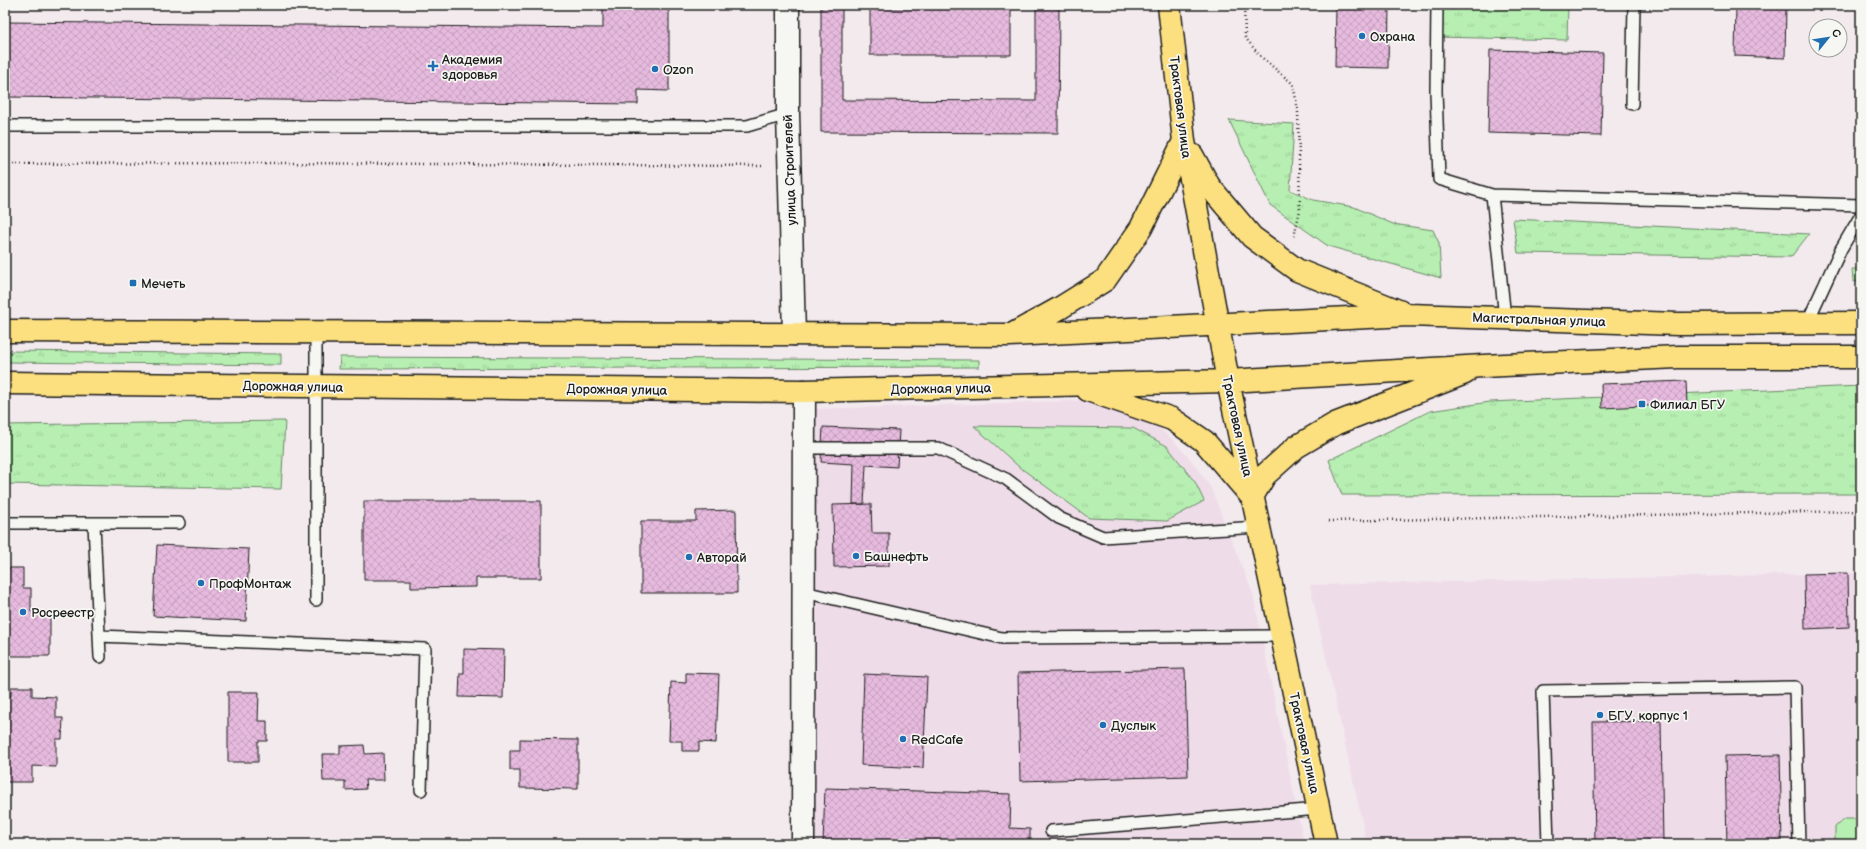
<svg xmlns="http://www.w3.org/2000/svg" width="1866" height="849" viewBox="0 0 1866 849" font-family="'Balsamiq Sans',sans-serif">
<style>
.built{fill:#efdce9}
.grass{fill:url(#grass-tufts);stroke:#6a8667}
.park{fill:#b7efb2;stroke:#6a8667}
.building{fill:url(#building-cross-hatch);stroke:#1c1c1c}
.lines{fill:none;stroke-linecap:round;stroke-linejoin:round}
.service-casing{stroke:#1c1c1c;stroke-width:14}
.minor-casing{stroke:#1c1c1c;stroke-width:25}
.secondary-casing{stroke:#1c1c1c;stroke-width:25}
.primary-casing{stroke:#1c1c1c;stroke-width:25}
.path{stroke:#1c1c1c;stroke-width:2.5;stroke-dasharray:1 3;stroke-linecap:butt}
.service{stroke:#f6f6f2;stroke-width:11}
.minor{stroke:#f6f6f2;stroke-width:22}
.secondary{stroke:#f6f6f2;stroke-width:22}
.primary{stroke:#fce080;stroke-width:22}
.poi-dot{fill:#1f6fb2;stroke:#f6f6f2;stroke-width:1.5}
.labels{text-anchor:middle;stroke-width:3.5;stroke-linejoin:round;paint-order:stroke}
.poi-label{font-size:13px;fill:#1c1c1c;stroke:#f6f6f2;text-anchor:start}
.street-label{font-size:13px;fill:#1c1c1c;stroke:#f6f6f2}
</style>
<defs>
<pattern id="grass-tufts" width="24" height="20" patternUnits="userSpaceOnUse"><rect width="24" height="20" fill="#b7efb2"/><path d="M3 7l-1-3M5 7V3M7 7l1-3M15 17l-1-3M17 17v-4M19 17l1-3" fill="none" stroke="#9dcc98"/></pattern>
<pattern id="building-cross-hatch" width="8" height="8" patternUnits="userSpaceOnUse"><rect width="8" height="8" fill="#e6bade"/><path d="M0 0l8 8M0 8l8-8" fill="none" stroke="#c59fbe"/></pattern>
</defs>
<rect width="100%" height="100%" fill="#f3eaee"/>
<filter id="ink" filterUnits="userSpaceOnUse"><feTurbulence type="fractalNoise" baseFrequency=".025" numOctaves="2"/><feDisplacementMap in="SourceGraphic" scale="8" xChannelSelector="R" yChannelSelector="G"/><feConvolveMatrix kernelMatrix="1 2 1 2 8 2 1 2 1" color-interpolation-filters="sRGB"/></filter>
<g filter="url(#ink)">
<path class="built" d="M1102,400l44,17 26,22 19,21 19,26 43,108 51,250h-491l-1,-435z
M1861,573v271h-494l-57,-259z"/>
<path class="grass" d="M1437,5h131l-1,35 -130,-3z
M1229,120l65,4 -4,66 23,10 41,7 39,17 40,6 6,13 2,35 -113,-32 -58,-41z
M1513,219l296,15 -18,23 -273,-4z
M1852,269h9v14l-8,-2z
M5,351l276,3v11l-276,-3z
M340,357l639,3v7l-640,2z
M1861,386v108l-519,1 -13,-35 101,-49 60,-9z
M285,421l-4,68 -276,-5v-59z
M974,426l159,2 34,18 28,36 9,19 -37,20 -78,-3 -71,-52z"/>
<path class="park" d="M1844,819h17v25h-26v-17z"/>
<path class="building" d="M603,5h66v86l-31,-1v14l-633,-7v-75l598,6z
M821,5h21v95l194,1v-96h23l-1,128 -237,-1z
M1336,5h53l-1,63 -53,-1z
M1736,5h50l-1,53 -50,-2z
M870,7l141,1v47h-141z
M1490,50l113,3 -2,83 -113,-3z
M1686,381l1,23 -85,4 -1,-24z
M823,427l76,3 -2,37 -31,-2 -2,39h-11l1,-40 -33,-2z
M364,501h177v77h-65v9l-65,1v-8h-47z
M871,504l1,29h17v33l-55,1 -1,-62z
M736,510l1,83h-96v-72h55v-10z
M157,545l92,4 -3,72 -93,-5z
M5,568h18v20h8v24h19v44h-45z
M1848,573l1,54 -44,2 -1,-55z
M464,649l40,1 -1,48 -44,-1 1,-24h4z
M1185,669l3,107 -168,5 -2,-108z
M686,673l33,1 -3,69 -17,-1v9h-17v-10h-13l2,-59 15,1z
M864,674l63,3 -4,91 -62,-3z
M11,687h21v9l24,1v21h7l-1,21h-6v28l-24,-1v16h-27v-86h6z
M228,692h31l-1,29h9v20h-9v21h-30z
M1661,721l2,123h-68l-2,-122z
M520,739l58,1v49l-58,-1v-18h-10v-20h10z
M364,745l1,9 18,-1 1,27h-19l1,9 -21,1v-9h-22l-1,-27h18v-8z
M1780,755l2,89h-55l-2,-88z
M825,788l186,6 -1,34 20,1v15h-207z"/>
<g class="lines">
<g class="service-casing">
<path id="service" d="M1437,5l-1,86 3,88 53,16 13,123
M1632,104l2,-99
M5,126h742l41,-12
M1492,195l369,10
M1807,323l34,-74 20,-34
M804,448h134l68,31 53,39 44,19 155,-10
M5,523h174
M94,523l6,134
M804,592l198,46 280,-2
M316,600v-268
M99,636l326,13 -4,141
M1051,831l268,-22
M1548,844l-5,-153 252,-4 4,157"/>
</g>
<g class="minor-casing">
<path id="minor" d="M803,844l1,-453"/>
</g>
<g class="secondary-casing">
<path id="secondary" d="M788,5v109l6,220"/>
</g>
<g class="primary-casing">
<path id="primary" d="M1169,5l15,136 44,240 98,463
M1192,155l17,31 43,51 45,33 104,42
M5,331l1005,4 398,-20 270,9 183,-1
M1015,333l45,-25 45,-28 36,-52 43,-87
M5,383l799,8 424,-10 255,-15 195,-9h183
M1088,390l84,29 32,22 48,56 13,-22 31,-28 39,-23 130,-51"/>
</g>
<path class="path" d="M1244,5l1,32 14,18 34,29 5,26 2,100 -6,27
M5,164l270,-1 489,3
M1328,521l533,-10"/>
<use href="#service" class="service"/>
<use href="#minor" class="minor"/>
<use href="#secondary" class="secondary"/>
<use href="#primary" class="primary"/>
</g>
</g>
<g class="poi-dot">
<circle cx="1362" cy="36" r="4"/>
<path d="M431 60h4v4h4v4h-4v4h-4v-4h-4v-4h4z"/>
<circle cx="655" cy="69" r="4"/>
<rect x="129" y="279" width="8" height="8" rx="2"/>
<rect x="1638" y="400" width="8" height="8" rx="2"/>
<circle cx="856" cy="556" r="4"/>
<circle cx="689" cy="557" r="4"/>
<circle cx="201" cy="583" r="4"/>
<circle cx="23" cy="612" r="4"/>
<circle cx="1600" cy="715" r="4"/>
<circle cx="1103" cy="725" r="4"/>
<circle cx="903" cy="739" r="4"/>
</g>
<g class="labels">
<g class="poi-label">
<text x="1370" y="41">Охрана</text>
<text x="442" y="64">Академия<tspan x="442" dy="15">здоровья</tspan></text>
<text x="663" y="74">Ozon</text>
<text x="141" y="288">Мечеть</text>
<text x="1650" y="409">Филиал БГУ</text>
<text x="864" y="561">Башнефть</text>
<text x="697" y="562">Авторай</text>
<text x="209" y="588">ПрофМонтаж</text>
<text x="31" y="617">Росреестр</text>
<text x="1608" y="720">БГУ, корпус 1</text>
<text x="1111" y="730">Дуслык</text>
<text x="911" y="744">RedCafe</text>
</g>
<g class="street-label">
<text transform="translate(1181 107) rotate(83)" y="5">Трактовая улица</text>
<text transform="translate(789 170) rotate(-92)" y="5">улица Строителей</text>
<text transform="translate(1539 319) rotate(2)" y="5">Магистральная улица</text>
<text transform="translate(293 386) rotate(1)" y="5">Дорожная улица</text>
<text transform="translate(941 388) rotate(-1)" y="5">Дорожная улица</text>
<text transform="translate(617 389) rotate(1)" y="5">Дорожная улица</text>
<text transform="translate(1238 426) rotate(78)" y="5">Трактовая улица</text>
<text transform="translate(1305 743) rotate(78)" y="5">Трактовая улица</text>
</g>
</g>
<rect width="1866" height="849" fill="none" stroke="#f6f6f2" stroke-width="20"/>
<rect x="10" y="10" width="1846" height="829" fill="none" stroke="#1c1c1c" stroke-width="1.5" filter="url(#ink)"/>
<g transform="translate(1828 38) rotate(60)"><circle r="19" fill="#f6f6f2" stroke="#9f9f9c"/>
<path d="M0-3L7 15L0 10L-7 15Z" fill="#1f6fb2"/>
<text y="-6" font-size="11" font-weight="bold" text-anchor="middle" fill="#1c1c1c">С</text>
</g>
</svg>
